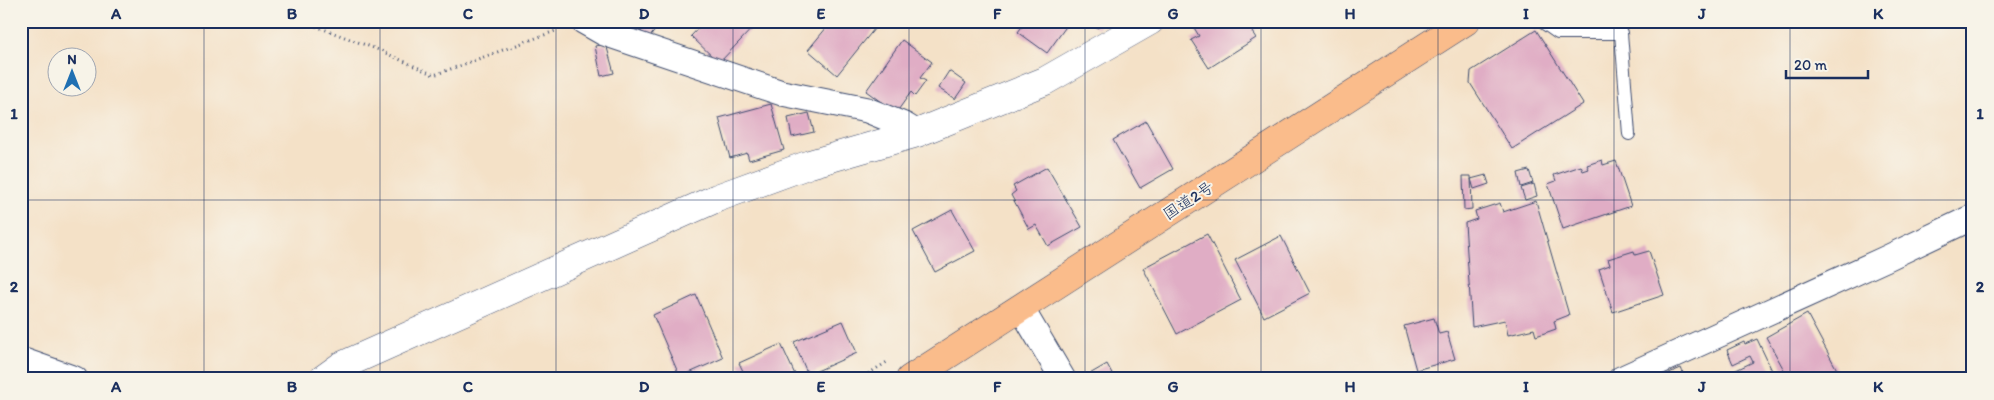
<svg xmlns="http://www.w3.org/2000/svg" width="1994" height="400" viewBox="0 0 1994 400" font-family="Itim,'Klee One',sans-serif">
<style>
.building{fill:#e0adc5}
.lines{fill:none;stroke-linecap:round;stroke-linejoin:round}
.service-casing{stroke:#3c4a6e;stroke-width:14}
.minor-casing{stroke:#3c4a6e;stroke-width:27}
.tertiary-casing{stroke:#3c4a6e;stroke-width:29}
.trunk-casing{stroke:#3c4a6e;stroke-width:29}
.path{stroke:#3c4a6e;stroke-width:3;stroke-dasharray:1 4;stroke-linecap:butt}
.service{stroke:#fff;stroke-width:12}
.minor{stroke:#fff;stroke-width:25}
.tertiary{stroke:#fff;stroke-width:28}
.trunk{stroke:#fabc8b;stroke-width:28}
.grid{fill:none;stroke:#1b2f5e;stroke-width:1;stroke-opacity:0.55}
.labels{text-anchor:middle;stroke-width:4;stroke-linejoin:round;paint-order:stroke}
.street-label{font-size:16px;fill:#1b2f5e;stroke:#f7f3e8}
.neatline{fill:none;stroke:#1b2f5e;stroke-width:2}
.grid-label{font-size:16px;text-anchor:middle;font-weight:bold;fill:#1b2f5e}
</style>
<rect width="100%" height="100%" fill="#f7f3e8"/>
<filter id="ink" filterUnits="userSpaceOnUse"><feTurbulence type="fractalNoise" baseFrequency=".02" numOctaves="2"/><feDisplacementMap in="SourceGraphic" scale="10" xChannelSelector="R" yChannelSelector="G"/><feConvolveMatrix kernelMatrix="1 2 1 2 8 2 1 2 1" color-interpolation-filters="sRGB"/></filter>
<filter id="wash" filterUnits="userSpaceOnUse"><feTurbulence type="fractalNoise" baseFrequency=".0096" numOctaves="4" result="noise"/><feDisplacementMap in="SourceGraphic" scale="20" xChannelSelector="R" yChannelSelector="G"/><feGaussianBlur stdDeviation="1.12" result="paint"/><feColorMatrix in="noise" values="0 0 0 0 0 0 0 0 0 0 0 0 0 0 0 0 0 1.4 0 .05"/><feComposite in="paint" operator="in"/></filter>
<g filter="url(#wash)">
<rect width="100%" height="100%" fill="#f4e1c7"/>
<g id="blocks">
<path class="building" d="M639,21h18l3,3 -11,14 -14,-12z
M705,21h54l-40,42 -28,-27z
M832,21h45l2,2 -42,52 -29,-25z
M1026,21h44l-23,32 -29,-21z
M1087,21h16l-5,7z
M1190,21h79l-17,11 4,6 -47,30 -18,-28 8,-4z
M1536,30l47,74 -71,45 -42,-66 1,-12z
M902,40l30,22 -12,16 6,3 -11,15 -4,-4 -15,21 -30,-22z
M606,44l8,29 -13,3 -6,-30z
M949,71l17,12 -11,16 -17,-11z
M771,104l13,46 -35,10 -2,-7 -17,5 -11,-40z
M809,113l5,19 -22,5 -4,-19z
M1146,121l27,48 -33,19 -27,-48z
M1602,160l1,5 13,-4 15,45 -68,23 -15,-45 8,-3 -2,-6 27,-9 2,5 6,-2 -2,-4z
M1047,167l35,60 -34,19 -12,-21 -7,4 -18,-34 5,-4 -3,-5z
M1529,170l4,13 -12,4 -3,-14z
M1486,175l3,9 -15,5 -3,-10z
M1463,176h8l1,33 -8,1z
M1534,184l3,12 -12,4 -4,-12z
M1536,201l33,114 -15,6 2,8 -20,7 -2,-7 -26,6 -3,-15 -33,7 -7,-104 12,-4 -2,-8 25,-8 3,9z
M952,210l23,41 -40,21 -22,-41z
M1207,234l34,66 -64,34 -34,-66z
M1281,236l29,57 -46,24 -29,-57z
M1634,251l1,4 14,-4 15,44 -51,17 -14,-43 11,-4 -2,-6z
M696,295l27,63 -43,19 -27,-62z
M1807,314l35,65h-53l-23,-42z
M1434,318l5,16 8,-2 8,27 -39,11 -12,-44z
M843,321l14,32 -49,22 -14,-33z
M1757,339l19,40h-59l36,-17 -3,-6 -17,8 -6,-14 17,-8 1,2z
M781,344l16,35h-50l-8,-16z
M1107,364l8,15h-34z
M1681,368l3,7 -10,4h-19z"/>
</g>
</g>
<g filter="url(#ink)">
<use href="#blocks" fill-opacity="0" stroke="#3c4a6e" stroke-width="1"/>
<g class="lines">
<g class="service-casing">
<path id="service" d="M1541,21l17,12h63l8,101"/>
</g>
<g class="minor-casing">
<path id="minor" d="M583,21l21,12 178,60 85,17 37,15 13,8
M1021,308l42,71
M21,360l54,19
M1621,379l264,-120 88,-42"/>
</g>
<g class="tertiary-casing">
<path id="tertiary" d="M323,379l18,-13 376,-168 93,-34 107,-31 128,-52 105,-60"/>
</g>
<g class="trunk-casing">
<path id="trunk" d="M910,379l556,-358"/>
</g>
<path class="path" d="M302,21l77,29 55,25 124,-45
M860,379l27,-17"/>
<use href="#service" class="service"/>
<use href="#minor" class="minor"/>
<use href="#tertiary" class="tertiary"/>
<use href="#trunk" class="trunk"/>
</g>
</g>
<path class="grid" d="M204,21v358M380,21v358M556,21v358M733,21v358M909,21v358M1085,21v358M1261,21v358M1438,21v358M1614,21v358M1790,21v358M21,200h1952"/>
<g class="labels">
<g class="street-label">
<text transform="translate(1188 200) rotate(-33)" y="6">国道2号</text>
</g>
</g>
<rect width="1994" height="400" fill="none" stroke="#f7f3e8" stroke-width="55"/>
<g transform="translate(72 72)"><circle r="24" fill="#f7f3e8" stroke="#9fa5b1"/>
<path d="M0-4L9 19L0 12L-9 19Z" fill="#1f6fb2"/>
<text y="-8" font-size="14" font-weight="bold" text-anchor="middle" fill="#1b2f5e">N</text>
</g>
<path d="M1786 70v8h82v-8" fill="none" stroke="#1b2f5e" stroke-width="2.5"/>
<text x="1794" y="70" font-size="15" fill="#1b2f5e" stroke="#f7f3e8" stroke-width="4" paint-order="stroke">20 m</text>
<rect x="28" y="28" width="1938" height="344" class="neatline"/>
<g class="grid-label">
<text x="116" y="19">A</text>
<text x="292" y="19">B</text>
<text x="468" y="19">C</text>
<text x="644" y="19">D</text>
<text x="821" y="19">E</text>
<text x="997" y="19">F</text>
<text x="1173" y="19">G</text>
<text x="1350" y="19">H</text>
<text x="1526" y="19">I</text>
<text x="1702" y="19">J</text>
<text x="1878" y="19">K</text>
<text x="14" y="119">1</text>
<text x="1980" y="119">1</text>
<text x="14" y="292">2</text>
<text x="1980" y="292">2</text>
<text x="116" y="392">A</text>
<text x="292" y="392">B</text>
<text x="468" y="392">C</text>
<text x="644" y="392">D</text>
<text x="821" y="392">E</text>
<text x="997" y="392">F</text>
<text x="1173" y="392">G</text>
<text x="1350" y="392">H</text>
<text x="1526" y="392">I</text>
<text x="1702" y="392">J</text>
<text x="1878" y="392">K</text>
</g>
</svg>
